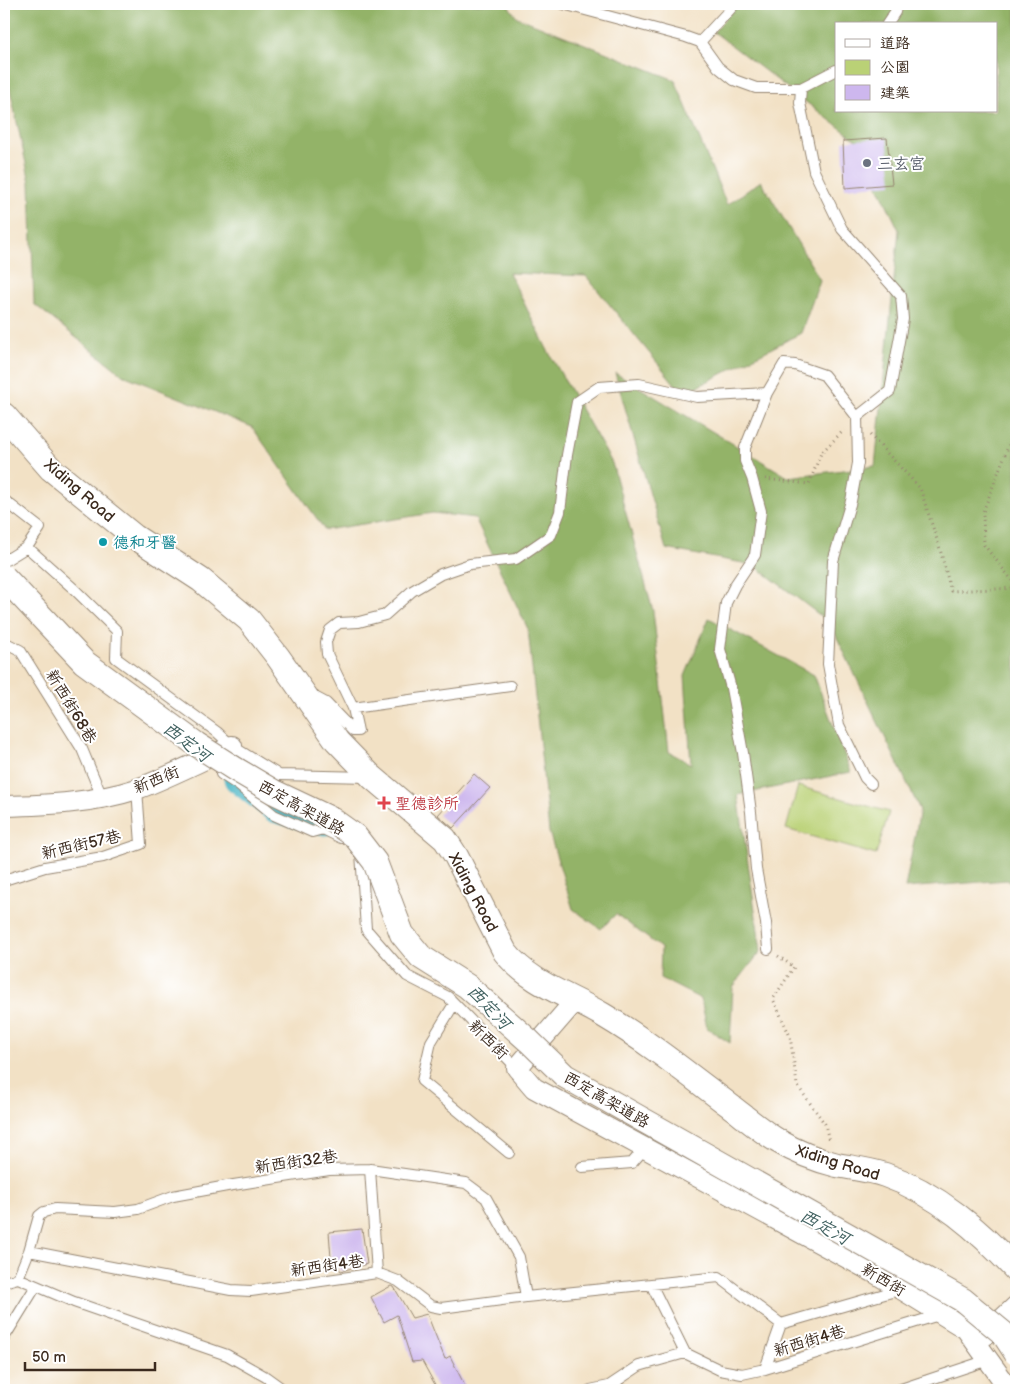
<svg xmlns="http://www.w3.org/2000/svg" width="1020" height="1394" viewBox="0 0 1020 1394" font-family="'Balsamiq Sans','LXGW WenKai TC',sans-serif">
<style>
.green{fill:#bad176;stroke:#7a7e4a}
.forest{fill:#93b367;stroke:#676e42;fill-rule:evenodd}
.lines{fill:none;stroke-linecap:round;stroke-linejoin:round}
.river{stroke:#47b4c3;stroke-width:31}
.building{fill:#cdb7ee}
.service-casing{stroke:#968672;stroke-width:12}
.minor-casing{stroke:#968672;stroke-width:22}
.tertiary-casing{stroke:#968672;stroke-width:26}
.path{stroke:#968672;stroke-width:3;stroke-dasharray:1 4;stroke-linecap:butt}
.service{stroke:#fff;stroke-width:10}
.minor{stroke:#fff;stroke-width:20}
.tertiary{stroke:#fff;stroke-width:24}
.tertiary-bridge-casing{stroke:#968672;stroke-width:26;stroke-linecap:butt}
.tertiary-bridge{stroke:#fff;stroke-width:24}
.worship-dot{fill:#6b7280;stroke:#fff;stroke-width:2}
.culture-dot{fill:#0f9aa8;stroke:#fff;stroke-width:2}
.health-dot{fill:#e0444e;stroke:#fff;stroke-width:2}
.labels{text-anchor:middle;stroke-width:4;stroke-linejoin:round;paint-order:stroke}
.worship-label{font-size:16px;fill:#5b616d;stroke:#fff;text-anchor:start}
.street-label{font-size:16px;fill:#3b2a1e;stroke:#fff}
.culture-label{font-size:16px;fill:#0d838f;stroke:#fff;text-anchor:start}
.health-label{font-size:16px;fill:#be3a42;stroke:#fff;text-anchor:start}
.water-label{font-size:18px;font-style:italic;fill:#406160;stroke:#fff}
</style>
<rect width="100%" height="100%" fill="#fff"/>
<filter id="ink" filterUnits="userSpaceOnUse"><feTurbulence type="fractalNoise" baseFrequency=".02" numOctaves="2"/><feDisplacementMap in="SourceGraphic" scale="10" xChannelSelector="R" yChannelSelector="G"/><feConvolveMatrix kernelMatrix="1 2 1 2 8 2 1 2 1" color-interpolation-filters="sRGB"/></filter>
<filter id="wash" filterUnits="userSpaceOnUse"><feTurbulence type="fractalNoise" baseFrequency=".0096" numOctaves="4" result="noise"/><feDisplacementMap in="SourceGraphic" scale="20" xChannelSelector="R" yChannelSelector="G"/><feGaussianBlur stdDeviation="1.12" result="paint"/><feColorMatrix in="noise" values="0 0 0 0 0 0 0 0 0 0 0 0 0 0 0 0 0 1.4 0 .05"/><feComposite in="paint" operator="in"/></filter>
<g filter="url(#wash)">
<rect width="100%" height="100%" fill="#f2e1c5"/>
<path class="green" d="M798,786l91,26 -13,43 -90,-26z"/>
<path class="forest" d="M4,4h503l10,13 158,63 52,125 34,-24 59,99 -19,53 -118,61 -97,-118 -77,-3 39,78 64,112 41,148 16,141 22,12 -6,-88 24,-58 105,57 37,97 -113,23 23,156 -28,36 -3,56 -23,-15 -6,-29 -41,-21 1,-30 -45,-34 -15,15 -28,-20 -24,-77 -21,-203 -53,-111 -42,-5 -108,17 -73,-103 -129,-52 -89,-71 -4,-122 -26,-120z
M737,4h279v882l-9,-6 -102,8 15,-78 -90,-187 -76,-58 -88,-16 -51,-176 173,104 87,-11 24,-236 -43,-90 -142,-108zM836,24h160v87h-160z"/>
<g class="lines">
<path class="river" d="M239,778l38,30 48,12"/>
</g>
<g id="blocks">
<path class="building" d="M887,138l5,46 -47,4 -2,-47z
M474,774l16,14 -37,40 -15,-13z
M362,1229l5,35 -26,7 -10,-13 -2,-26z
M391,1286l3,1 18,31 15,-4 18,45 5,-3 17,34h-29l-16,-29 -10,1 -15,-47 -13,7 -13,-25z"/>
</g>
</g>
<g filter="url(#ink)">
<use href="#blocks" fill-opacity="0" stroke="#968672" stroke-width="1"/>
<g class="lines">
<g class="service-casing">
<path id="service" d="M563,4l123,33 14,5 18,25 16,13 22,8h45l35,-18
M887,24l8,-12 2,-8
M700,42l35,-38
M801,88l-1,15 14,68 28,58 59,67 2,23 -13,72 -33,26 1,46 -7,38 -18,60 -5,103 11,61 26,53 6,6
M767,393l-22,55v13l7,17 9,33 -6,44 -20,30 -9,18 -6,46 11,39 12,65 8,59 5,57 10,54 2,26
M4,500l36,28 -13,19 -21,13 -2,-3
M27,547l47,42 43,42 -1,27 101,74 15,14 47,29 90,2
M4,642l16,8 62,99 20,48
M311,695l15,8 27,28h5l-5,-23 -26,-54 -1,-12 4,-12 9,-7 20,-1 26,-7 27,-24 29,-17 29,-10 46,-5 35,-24 9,-23 7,-57 10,-53 22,-15 40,-3 58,13 70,-4 17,-29 11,1 29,10 33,42
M353,708l157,-22
M221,774l17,11 36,30 38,17 11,-3 18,9
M358,852l3,1 5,76 41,47 41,21 69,71
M4,880l41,-13 58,-10 38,-13 -4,-55
M454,1004l-23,38 -9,39 87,72
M582,1167l50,-4 13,-15
M370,1169l7,104
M29,1251l10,-35 5,-4 11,-3 60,3 23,-3 35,-13 54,-10 102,-16 41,-1 96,14 20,15 33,59 7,40
M18,1278l11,-27 202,39 20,1 126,-18 21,8 33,25 10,2 85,-11 193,-20 62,47
M4,1282l14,-4 56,24 153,53 39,22 18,13
M651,1284l34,69
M4,1338l32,-52
M765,1369l16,-45 121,-35
M609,1386l13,4
M590,1390l19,-4 30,-20 46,-13 35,17 22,4 23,-5 177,-55
M898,1390l90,-30"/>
</g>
<g class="minor-casing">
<path id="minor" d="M4,806c44,-1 90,-3 133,-17 32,-12 64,-28 95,-43
M575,1001l-58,67 17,20 341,185 91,56 44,61
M983,1337l33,-31"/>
</g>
<g class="tertiary-casing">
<path id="tertiary" d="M4,415l47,54 84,68 66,43 48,40 29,37 59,84 35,36 73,62 11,17 49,96c25,32 64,43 98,63 44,26 85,59 126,90 16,12 32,26 49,36 18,11 39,19 59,24 16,3 33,5 48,10 52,18 95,56 131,95"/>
</g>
<path class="path" d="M1016,426l-33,86 1,33 32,40
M870,435l50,53 20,61 11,42 65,-3
M765,479l44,5 12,-31 23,-23
M778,956l16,11 -21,32 17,37 7,49 28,39 4,17"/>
<use href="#service" class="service"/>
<use href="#minor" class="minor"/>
<use href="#tertiary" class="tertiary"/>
<g class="tertiary-bridge-casing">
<path id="tertiary-bridge" d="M4,577l80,85 112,82 39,25 39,23 57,27 24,17 20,26 27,72 19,23 46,29 62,55 36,35 398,224 40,33 13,20"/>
</g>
<use href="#tertiary-bridge" class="tertiary-bridge"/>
</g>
</g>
<circle class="worship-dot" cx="867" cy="163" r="5"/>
<circle class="culture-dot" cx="103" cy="542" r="5"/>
<path class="health-dot" d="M381.5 795.5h5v5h5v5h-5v5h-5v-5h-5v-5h5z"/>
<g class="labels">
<g class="worship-label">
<text x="877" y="169">三玄宮</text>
</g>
<g class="street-label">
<text transform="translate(80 490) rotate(41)" y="6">Xiding Road</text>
<text transform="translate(72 706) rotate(59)" y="6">新西街68巷</text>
<text transform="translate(156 779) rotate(-22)" y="6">新西街</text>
<text transform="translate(302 807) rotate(29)" y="6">西定高架道路</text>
<text transform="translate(81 844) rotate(-13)" y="6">新西街57巷</text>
<text transform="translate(474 892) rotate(62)" y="6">Xiding Road</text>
<text transform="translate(489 1039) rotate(45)" y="6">新西街</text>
<text transform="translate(607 1099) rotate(30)" y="6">西定高架道路</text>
<text transform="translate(296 1161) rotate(-8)" y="6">新西街32巷</text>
<text transform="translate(838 1162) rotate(17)" y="6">Xiding Road</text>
<text transform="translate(327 1265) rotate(-8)" y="6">新西街4巷</text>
<text transform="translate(884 1279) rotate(31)" y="6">新西街</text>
<text transform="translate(809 1340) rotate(-17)" y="6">新西街4巷</text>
</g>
<g class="culture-label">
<text x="113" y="548">德和牙醫</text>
</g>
<g class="health-label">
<text x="395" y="809">聖德診所</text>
</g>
<g class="water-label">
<text transform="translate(187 742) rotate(37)" y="6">西定河</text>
<text transform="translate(489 1007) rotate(46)" y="6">西定河</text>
<text transform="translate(825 1227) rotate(29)" y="6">西定河</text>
</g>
</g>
<rect width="1020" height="1394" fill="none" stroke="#fff" stroke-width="20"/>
<rect x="835" y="22" width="162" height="90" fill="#ffffff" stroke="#b1aaa5"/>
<rect x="845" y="39" width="25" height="8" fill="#ffffff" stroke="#b1aaa5"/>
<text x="880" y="48" font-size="15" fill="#3b2a1e">道路</text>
<rect x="845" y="60" width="25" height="15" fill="#bad176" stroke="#b1aaa5"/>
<text x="880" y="72" font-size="15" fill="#3b2a1e">公園</text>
<rect x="845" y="85" width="25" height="15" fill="#cdb7ee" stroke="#b1aaa5"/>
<text x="880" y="98" font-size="15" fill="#3b2a1e">建築</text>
<path d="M25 1362v8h130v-8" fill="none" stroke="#3b2a1e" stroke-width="2.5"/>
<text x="32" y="1362" font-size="15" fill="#3b2a1e" stroke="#ffffff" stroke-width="4" paint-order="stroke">50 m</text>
</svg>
